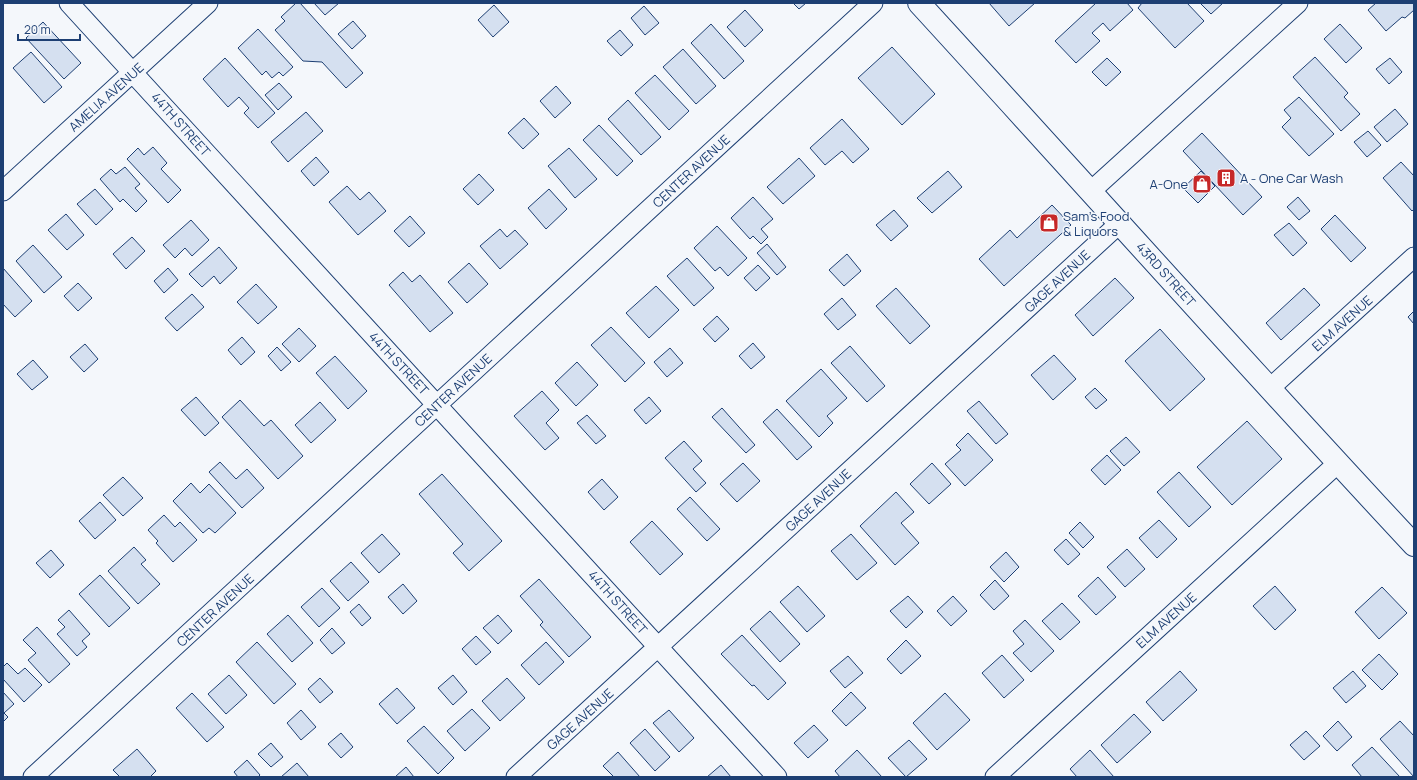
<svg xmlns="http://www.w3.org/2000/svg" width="1417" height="780" viewBox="0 0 1417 780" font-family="Manrope,sans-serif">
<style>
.building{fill:#d5e0f0;stroke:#1d3f73}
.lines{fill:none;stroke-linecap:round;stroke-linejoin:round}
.minor-casing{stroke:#1d3f73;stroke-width:21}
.primary-casing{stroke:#1d3f73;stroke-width:24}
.minor{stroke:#f4f7fb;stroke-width:19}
.primary{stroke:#f4f7fb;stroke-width:22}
.labels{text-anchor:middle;stroke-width:3;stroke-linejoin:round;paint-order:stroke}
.street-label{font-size:13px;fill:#1d3f73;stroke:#f4f7fb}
.poi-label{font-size:13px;fill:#1d3f73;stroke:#f4f7fb;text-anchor:start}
</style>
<rect width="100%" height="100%" fill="#f4f7fb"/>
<path class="building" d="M296,3h4l63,70 -17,15 -24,-26 -19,-1 -28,-31 10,-9 -4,-4z
M314,3h25l-14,12z
M793,3h13l-7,6z
M989,3h46l-26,23z
M1096,3h31l6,7 -23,21 -7,-8 -11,10 8,8 -24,22 -21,-22z
M1142,3h45l17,18 -29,27 -37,-40z
M1200,3h23l-12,11z
M1376,3h38v7l-9,8 -3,-1 -16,14 -18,-21z
M494,5l15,17 -16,15 -15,-17z
M644,6l15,17 -14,12 -14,-17z
M745,10l18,20 -18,17 -18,-20z
M353,21l13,15 -14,13 -14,-15z
M43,22l38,41 -17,16 -38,-41z
M711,24l33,37 -20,18 -33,-36z
M1340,24l22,24 -16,15 -22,-24z
M258,29l35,38 -10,9 -4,-4 -7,6 -6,-7 -4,4 -24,-27z
M620,30l13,15 -12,11 -14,-15z
M892,47l43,47 -33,31 -44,-47z
M683,49l33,37 -20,18 -33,-37z
M31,52l31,35 -18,16 -31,-35z
M1315,57l33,36 -4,4 16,17 -19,17 -48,-54z
M225,58l50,55 -17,15 -14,-15 5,-5 -10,-11 -11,10 -25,-28z
M1107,58l14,14 -15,14 -14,-14z
M1390,58l12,14 -13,12 -13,-15z
M655,75l34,36 -20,19 -34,-37z
M279,83l13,14 -14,13 -13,-15z
M556,86l15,17 -16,15 -15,-17z
M1299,97l35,37 -25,22 -27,-29 9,-9 -7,-8z
M628,100l33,37 -20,18 -33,-36z
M1395,109l13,15 -21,18 -13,-15z
M306,112l17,19 -35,31 -17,-20z
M524,118l15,16 -16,15 -15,-16z
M842,119l27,30 -16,14 -11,-12 -17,14 -15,-17z
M599,125l34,36 -16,15 -34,-36z
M1368,131l13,14 -14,12 -13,-15z
M1202,133l60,64 -19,18 -60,-64z
M153,147l14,16 -6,6 20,21 -13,13 -41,-44 11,-11 6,7z
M569,148l28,31 -22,19 -27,-32z
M316,157l13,15 -15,14 -13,-15z
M799,158l16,18 -32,28 -16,-17z
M1401,162l13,14v33l-2,2 -29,-33z
M125,167l15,17 -5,4 12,13 -11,11 -13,-13 -3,3 -20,-23 11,-10 5,5z
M948,171l14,16 -30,26 -15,-15z
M1201,171l14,15 -17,17 -15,-15z
M479,174l15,16 -16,15 -15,-16z
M347,186l13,14 9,-8 17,19 -28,24 -29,-33z
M95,189l18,20 -17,16 -19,-21z
M549,189l18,20 -21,20 -18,-21z
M753,197l20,22 -12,10 7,8 -7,7 -8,-8 -3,3 -19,-21z
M1298,197l12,14 -11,9 -12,-13z
M1052,205l19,20 -67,61 -25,-27 31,-29 7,8z
M894,210l14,16 -17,15 -15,-16z
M66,214l18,21 -17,15 -19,-20z
M1335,215l31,33 -15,14 -30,-33z
M410,216l15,17 -16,14 -15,-16z
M191,220l18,20 -17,16 -7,-8 -10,10 -12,-13z
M1289,223l18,20 -14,13 -19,-21z
M717,226l30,32 -19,18 -8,-9 -5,4 -21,-23z
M500,229l7,8 8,-7 13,14 -28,25 -20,-23z
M132,237l13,14 -19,18 -13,-15z
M767,244l19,23 -9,8 -20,-22z
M33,245l29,32 -18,16 -28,-32z
M219,247l18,21 -17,16 -6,-8 -12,11 -13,-13z
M847,254l14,17 -17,15 -15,-16z
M687,258l27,30 -20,18 -27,-30z
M469,263l19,21 -21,19 -19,-21z
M758,265l12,13 -14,13 -12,-13z
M3,268l29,33 -17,16 -12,-13z
M168,268l10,12 -14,13 -10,-12z
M403,272l9,10 8,-7 33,38 -23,19 -41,-47z
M1115,278l19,20 -41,38 -18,-21z
M78,283l14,15 -14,13 -14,-15z
M256,284l21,23 -19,17 -21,-22z
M656,286l23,24 -30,28 -23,-25z
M896,288l34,38 -20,18 -34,-38z
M1304,288l16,17 -39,35 -15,-17z
M192,294l12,13 -27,24 -12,-13z
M842,298l14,17 -18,15 -14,-16z
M1414,311v13l-6,-7z
M717,316l12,13 -14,13 -12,-13z
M611,327l34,36 -20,19 -34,-37z
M299,328l17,18 -17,16 -17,-18z
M1160,329l45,50 -35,32 -45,-50z
M242,337l13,15 -14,13 -13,-15z
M753,343l12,14 -14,12 -12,-13z
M85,344l13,15 -14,13 -14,-15z
M850,346l35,40 -18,16 -36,-39z
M277,347l14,15 -10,9 -13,-15z
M670,348l13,15 -16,14 -13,-15z
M1054,355l22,24 -23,21 -22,-25z
M335,356l32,35 -19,18 -32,-36z
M33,360l15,17 -16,13 -15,-16z
M577,362l21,23 -22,21 -21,-23z
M821,369l26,29 -20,18 6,7 -14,14 -33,-36z
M1095,388l12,12 -11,9 -11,-12z
M542,391l17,19 -13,13 13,15 -14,12 -31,-34z
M196,397l23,26 -14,13 -24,-26z
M649,397l12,14 -15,13 -12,-14z
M240,400l24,26 7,-6 32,36 -25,23 -56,-62z
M979,401l29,33 -12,10 -29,-33z
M320,402l16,18 -25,23 -16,-18z
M722,408l33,37 -9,8 -34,-36z
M777,409l35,38 -15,13 -34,-38z
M587,415l19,21 -10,8 -19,-21z
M1247,421l35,38 -50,46 -35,-38z
M968,433l25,27 -28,26 -20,-22 16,-14 -5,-5z
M1126,437l14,15 -16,14 -14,-15z
M684,441l18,20 -9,8 13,14 -10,9 -31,-34z
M1107,455l14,15 -16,15 -14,-15z
M220,462l16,17 11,-10 17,19 -22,20 -33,-36z
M743,463l17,18 -23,21 -17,-18z
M932,463l19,21 -22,20 -19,-20z
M1179,472l32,35 -22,20 -32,-35z
M442,474l60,67 -33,30 -16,-18 10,-9 -44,-50z
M123,477l20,21 -20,18 -20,-21z
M602,479l16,18 -14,13 -16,-18z
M191,483l9,10 9,-9 27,29 -21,20 -6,-5 -6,5 -30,-32z
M896,492l18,20 -13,11 18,20 -24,22 -35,-39z
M690,497l30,32 -13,12 -30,-32z
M100,502l16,18 -21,19 -16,-18z
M164,515l11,12 5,-5 17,18 -24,22 -17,-19 2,-2 -10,-11z
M1159,520l18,19 -20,19 -18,-20z
M652,521l31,33 -23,21 -30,-33z
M1080,522l14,15 -11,11 -14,-15z
M382,534l18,20 -21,19 -18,-20z
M851,534l26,29 -20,17 -26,-29z
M1066,539l14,15 -12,11 -14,-15z
M134,547l12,13 -5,4 19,20 -22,20 -30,-33z
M1127,549l18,20 -20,18 -18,-20z
M51,550l13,15 -14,13 -14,-15z
M1006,552l13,15 -15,15 -14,-15z
M351,562l18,20 -21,19 -18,-20z
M100,575l30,33 -21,19 -30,-33z
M1098,577l18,20 -20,18 -18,-19z
M539,579l52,58 -22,20 -29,-32 3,-3 -23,-26z
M995,580l14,16 -15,14 -14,-15z
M403,584l14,17 -14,13 -15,-17z
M798,586l27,30 -18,16 -27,-30z
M1275,586l21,24 -21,20 -22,-24z
M1382,587l25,26 -28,26 -24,-27z
M322,588l18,20 -21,19 -18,-20z
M908,596l15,16 -17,16 -16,-17z
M953,596l14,15 -16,15 -14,-15z
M1062,603l18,19 -20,18 -18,-19z
M359,604l12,14 -9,8 -12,-14z
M69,610l21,24 -8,7 5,6 -10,9 -20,-22 8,-7 -7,-7z
M770,611l30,33 -20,18 -30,-33z
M288,615l25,28 -21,19 -25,-28z
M498,615l14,16 -14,13 -15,-16z
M1025,620l29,31 -23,21 -18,-19 11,-9 -11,-13z
M37,627l33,37 -21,19 -21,-23 8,-7 -13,-13z
M332,628l13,15 -13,11 -12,-14z
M742,635l44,48 -18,17 -14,-15 -2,1 -31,-32z
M476,636l15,16 -15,13 -14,-16z
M906,640l15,16 -20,18 -14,-15z
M257,642l39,42 -22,20 -38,-42z
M546,642l18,20 -25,23 -18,-20z
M1379,654l19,20 -16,16 -20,-20z
M1002,655l22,25 -20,18 -22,-25z
M848,656l15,17 -18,15 -15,-17z
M7,663l11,11 7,-6 17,17 -18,17 -21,-23v-12z
M1180,671l17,19 -34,31 -17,-19z
M1353,671l13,15 -20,17 -13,-15z
M229,675l18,20 -21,19 -18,-20z
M453,675l14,17 -14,13 -15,-17z
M320,678l13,14 -13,11 -12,-14z
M507,678l18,20 -25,23 -18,-20z
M397,688l18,20 -18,16 -18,-20z
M3,692l11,12 -10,9 4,4 -5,5z
M851,692l15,16 -20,18 -14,-15z
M192,693l32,34 -17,15 -31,-34z
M945,693l25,27 -33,30 -24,-27z
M472,709l18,19 -25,23 -18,-20z
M301,710l15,17 -15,13 -14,-17z
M669,710l25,28 -15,14 -26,-29z
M1134,714l17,18 -34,31 -16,-18z
M1338,721l14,16 -15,14 -14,-15z
M1400,721l14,15v41l-34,-38z
M814,725l14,15 -20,18 -14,-15z
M424,726l30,32 -16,16 -31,-33z
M645,729l25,28 -15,14 -25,-28z
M1306,731l14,15 -16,14 -14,-15z
M341,733l12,14 -12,11 -13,-14z
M909,740l18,19 -21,18 -18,-19z
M271,743l12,14 -12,10 -13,-13z
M1372,747l28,30h-38l-10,-12z
M137,749l19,22 -6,6h-30l-7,-7z
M857,750l25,27h-42l-5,-6z
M1090,750l24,27h-37l-7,-8z
M618,752l22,25h-28l1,-1 -10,-10z
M247,760l13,15 -2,2h-20l-4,-5z
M297,763l12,14h-28z
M721,765l10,12h-24z
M406,767l8,10h-19z"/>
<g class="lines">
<g class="minor-casing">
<path id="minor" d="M69,3l708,774
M3,191l205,-188
M1091,191l207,-188
M1269,389l145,-132
M33,777l840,-774
M516,777l604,-554
M995,777l343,-314"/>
</g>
<g class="primary-casing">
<path id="primary" d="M919,3c165,180 328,363 495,542"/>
</g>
<use href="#minor" class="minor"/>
<use href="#primary" class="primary"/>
</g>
<defs>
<g id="building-square" transform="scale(1)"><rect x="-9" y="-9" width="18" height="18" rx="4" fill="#c62828" stroke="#f4f7fb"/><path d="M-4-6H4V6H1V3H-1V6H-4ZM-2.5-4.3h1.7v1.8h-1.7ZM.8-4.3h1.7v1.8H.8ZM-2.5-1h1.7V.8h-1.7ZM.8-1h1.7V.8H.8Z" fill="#fff"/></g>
<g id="shop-square" transform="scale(1)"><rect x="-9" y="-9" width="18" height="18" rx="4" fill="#c62828" stroke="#f4f7fb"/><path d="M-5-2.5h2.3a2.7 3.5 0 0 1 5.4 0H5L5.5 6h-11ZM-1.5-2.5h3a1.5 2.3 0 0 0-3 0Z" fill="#fff"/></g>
</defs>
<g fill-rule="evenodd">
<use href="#building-square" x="1226" y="178"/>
<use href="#shop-square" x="1202" y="184"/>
<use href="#shop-square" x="1049" y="223"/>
</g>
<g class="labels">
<g class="street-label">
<text transform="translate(106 97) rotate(-42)" y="5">AMELIA AVENUE</text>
<text transform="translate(181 124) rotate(48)" y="5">44TH STREET</text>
<text transform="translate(691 171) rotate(-43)" y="5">CENTER AVENUE</text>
<text transform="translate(1166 274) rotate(48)" y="5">43RD STREET</text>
<text transform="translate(1057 281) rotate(-43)" y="5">GAGE AVENUE</text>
<text transform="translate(1342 323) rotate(-42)" y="5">ELM AVENUE</text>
<text transform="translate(399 363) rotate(47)" y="5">44TH STREET</text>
<text transform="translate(453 390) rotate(-43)" y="5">CENTER AVENUE</text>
<text transform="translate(818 500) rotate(-43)" y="5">GAGE AVENUE</text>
<text transform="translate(618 602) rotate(48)" y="5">44TH STREET</text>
<text transform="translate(215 610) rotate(-43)" y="5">CENTER AVENUE</text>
<text transform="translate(1166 620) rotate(-42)" y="5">ELM AVENUE</text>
<text transform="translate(580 719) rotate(-42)" y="5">GAGE AVENUE</text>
</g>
<g class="poi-label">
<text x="1240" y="183">A - One Car Wash</text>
<text x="1188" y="189" text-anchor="end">A-One</text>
<text x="1063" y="221">Sam's Food<tspan x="1063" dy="15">&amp; Liquors</tspan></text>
</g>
</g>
<rect width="1417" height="780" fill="none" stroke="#1d3f73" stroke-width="8"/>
<path d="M18 34v6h62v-6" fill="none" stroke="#1d3f73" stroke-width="2"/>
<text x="24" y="34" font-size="12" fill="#1d3f73" stroke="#f4f7fb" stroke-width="3" paint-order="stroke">20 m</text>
</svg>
